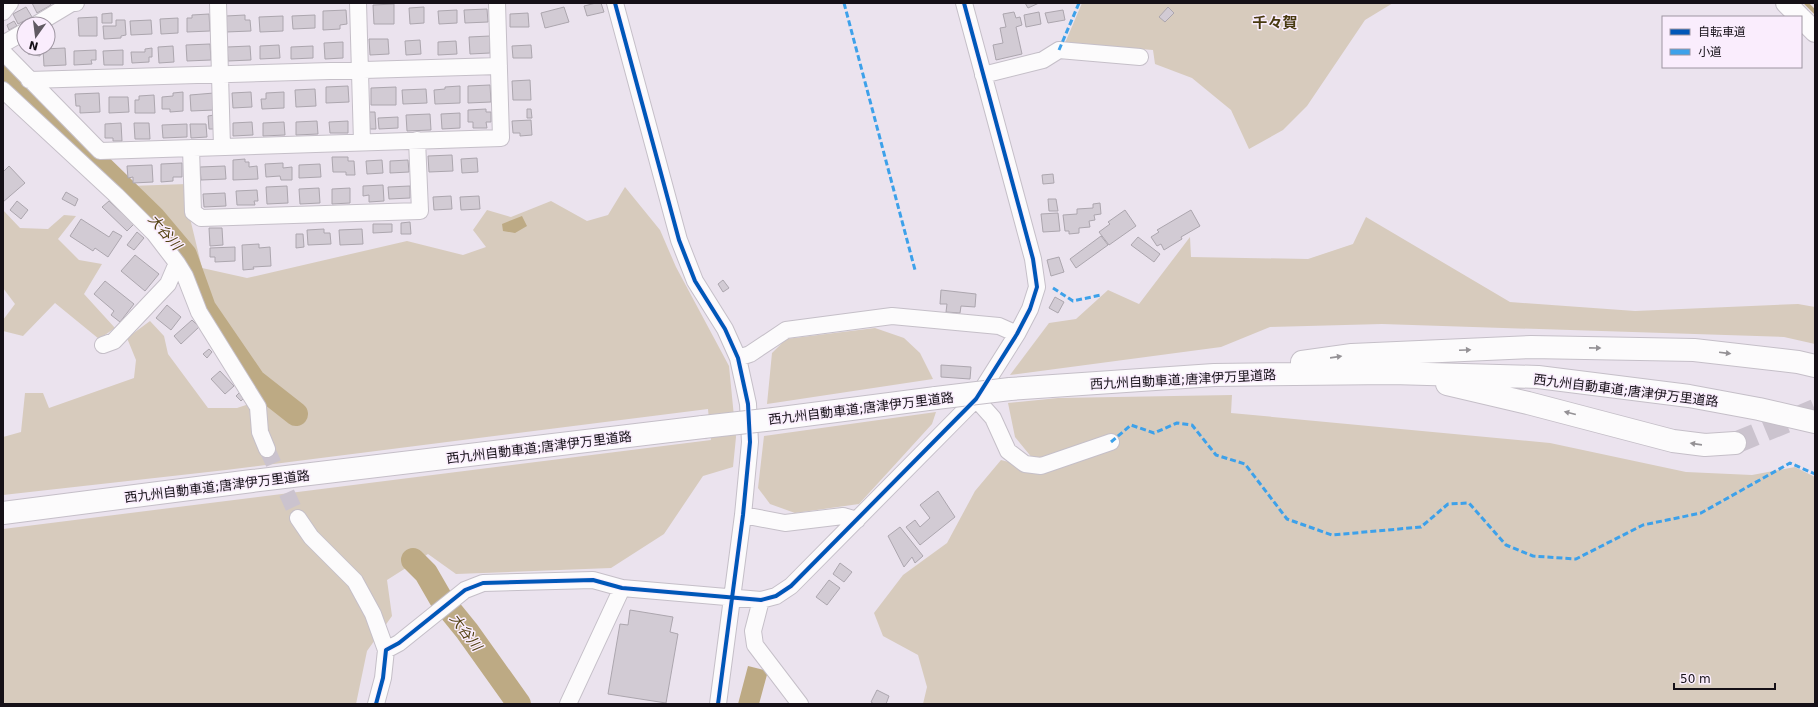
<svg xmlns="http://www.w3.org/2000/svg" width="1818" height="707" viewBox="0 0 1818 707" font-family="'DejaVu Sans','Noto Sans JP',sans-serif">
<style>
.green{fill:#d7cbbd}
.water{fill:#bdaa84}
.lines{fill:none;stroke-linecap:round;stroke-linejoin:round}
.stream{stroke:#bdaa84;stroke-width:4}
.river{stroke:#bdaa84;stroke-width:24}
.building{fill:#d2cbd4;stroke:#aca6ae}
.minor-tunnel{stroke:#cbc3ce;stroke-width:16;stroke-dasharray:16 8;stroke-linecap:butt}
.highway-tunnel{stroke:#cbc3ce;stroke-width:22;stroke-dasharray:22 11;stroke-linecap:butt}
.minor-casing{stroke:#c5bfc8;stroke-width:18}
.major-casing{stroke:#c5bfc8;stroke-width:22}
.highway-casing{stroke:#c5bfc8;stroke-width:24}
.minor{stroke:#fcfbfc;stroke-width:16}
.major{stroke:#fcfbfc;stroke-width:20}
.highway{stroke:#fcfbfc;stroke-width:22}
.highway-bridge-casing{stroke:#c5bfc8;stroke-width:24;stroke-linecap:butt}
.highway-bridge{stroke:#fcfbfc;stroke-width:22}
.quiet{stroke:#3da1ea;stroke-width:3;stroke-dasharray:6 3;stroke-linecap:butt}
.cycleway-casing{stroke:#faedfd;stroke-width:6}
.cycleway{stroke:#0057b8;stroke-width:4}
.oneway{fill:#949195}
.labels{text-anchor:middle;stroke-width:3;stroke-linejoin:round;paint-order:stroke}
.street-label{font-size:13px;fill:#151017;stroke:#faedfd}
.water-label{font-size:14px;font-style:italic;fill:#524111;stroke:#faedfd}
.quarter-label{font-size:15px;font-weight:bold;fill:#473910;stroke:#faedfd}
</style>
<rect width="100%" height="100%" fill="#ebe3ee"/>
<path class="green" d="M1082,3h311l-28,17 -58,86 -24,24 -34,19 -18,-39 -39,-32 -37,-14 -2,-14 -88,-7z
M187,184l2,30 13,54 45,10 160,-37 56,14 23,-8 -13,-17 14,-20 24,7 40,-16 36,20 21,-6 17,-28 35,43 16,37 53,99 7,71 -3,30 -30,9 -39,58 -53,34 -155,6 -28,-20 -41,26 5,36 -25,35 -11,53h-353v-175l708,-89 -3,-31 -482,61 -223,25v-58l18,-5 4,-39h18l6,15 85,-30 2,-18 -9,-22 23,-17 14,15 4,18 40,54h29l39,-13 -64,-87 -10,-40 -72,-82z
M3,210l17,18 28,1 16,-14 12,1 -18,23 21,21 23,4 -18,30 31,34 -16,11 -44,-36 -32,33 -20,-5v-11l12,-16 -12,-16z
M1366,217l144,85 125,9 163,-7 17,3v37l-31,-7 -402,-13 -112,3 -49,20 -211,28 39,-52 27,-4 32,-29 31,14 51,-67 1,20 117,2 45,-15z
M875,328l29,10 16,15 13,26 -166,25 5,-51 14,-14z
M1232,395l-1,18 319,30 136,29 66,3 43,-8 20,10v227h-892l4,-17 -9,-32 -35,-19 -9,-23 29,-38 44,-32 28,-52 26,-31 41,10 -27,-33 -7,-34 50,-5z
M936,412l-4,12 -73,80 -64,9 -25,-9 -12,-16 6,-52z"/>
<path class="water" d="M522,216l5,10 -12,7 -12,-2 -1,-7z
M748,666l20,5 -9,33h-21z"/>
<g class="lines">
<path class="stream" d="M1806,3l9,9"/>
<path class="river" d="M3,71l150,146 32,38 19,53 50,73 42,33
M413,560l13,13 15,26 26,32 52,73"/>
</g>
<path class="building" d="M32,3h18l1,2 -14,8z
M596,3h5l3,9 -17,4 -3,-10z
M1025,3h14l-11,5z
M394,4v20h-20l-1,-19z
M26,7l6,10 -14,7 -5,-10z
M424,7v16l-14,1 -1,-16z
M564,7l5,15 -24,6 -4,-15z
M1168,7l6,6 -9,9 -6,-5z
M487,9l1,13 -23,1 -1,-13z
M346,10l1,14 -7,1v4l-17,1v-19z
M457,10v13l-18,1 -1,-13z
M1063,10l2,10 -17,3 -3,-10z
M1014,12l2,6 4,-1 2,8 -6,2 6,27 -26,6 -3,-15 10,-2 -3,-15 6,-1 -3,-13z
M1039,12l2,12 -15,3 -2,-12z
M112,13v10h-10v-9z
M528,13l1,14h-19v-13z
M209,14l1,17 -23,1v-14h5v-3z
M245,15v5h5l1,11 -25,1v-16z
M315,15v13l-22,1 -1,-13z
M283,16v15l-23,1 -1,-15z
M97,17v19h-18l-1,-18z
M178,18v15l-17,1 -1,-15z
M116,20h9l1,15 -5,1v2l-17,1 -1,-13h13z
M151,20l1,14 -21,1 -1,-14z
M14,21l3,5 -8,4 -2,-5z
M490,36v17l-20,1 -1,-17z
M369,39h19l1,15 -19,1z
M420,40l1,14 -15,1 -1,-14z
M456,41l1,13 -19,1v-13z
M343,42v16l-18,1 -1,-16z
M210,44l1,16 -24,1 -1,-16z
M279,45l1,13 -20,1v-13z
M531,45l1,13h-19l-1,-12z
M173,46l1,16 -15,1 -1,-16z
M250,46l1,14 -23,1 -1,-14z
M313,46v12l-22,1v-12z
M28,48h13l-1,8 -12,-2z
M65,48l1,17 -22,1 -1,-17z
M152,48v9h-3v5l-17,1 -1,-11h14v-3z
M96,50v10h-5l1,4 -18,1v-14z
M123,50v15h-19l-1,-14z
M530,80l1,20h-18l-1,-19z
M490,85l1,17 -23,1v-17z
M348,86l1,16 -23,1v-16z
M460,86v17l-25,1 -1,-14 11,-1v-2z
M396,87v18h-25v-17z
M315,89l1,17 -20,1 -1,-17z
M426,89l1,14 -24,1 -1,-14z
M183,92v19l-13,1v-3h-8v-12l11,-1v-3z
M251,92l1,15 -19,1 -1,-15z
M284,92v16l-22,1 -1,-10h5v-6z
M99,93l1,19 -20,1v-7h-4l-1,-12z
M214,93v17l-23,1 -1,-16z
M154,95l1,18h-20v-13h4v-4z
M109,97h19l1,15 -20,1z
M486,109v3h5v10h-5l1,6h-14v-6h-5v-12z
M527,109h4l1,9h-5z
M369,112h6l1,17h-6z
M460,113v15l-18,1 -1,-15z
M430,114l1,16 -24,1 -1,-16z
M214,115l1,14h-6l-1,-13z
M398,117v11l-19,1 -1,-11z
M531,120l1,15 -12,1v-3h-7l-1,-12z
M317,121l1,13 -22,1v-13z
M348,121v12h-18l-1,-11z
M252,122l1,13 -20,1v-13z
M284,122l1,13 -22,1v-13z
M121,123l1,18h-9v-3h-8v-14z
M134,123h15l1,16h-15z
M187,124v13l-24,1 -1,-13z
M190,124h16l1,13 -16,1z
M452,155l1,16 -24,1 -1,-16z
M332,157h16v4h6l1,14h-9v-3h-13z
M477,158l1,14 -16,1 -1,-14z
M245,159v3h4v5l8,-1 1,13 -25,1v-20z
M382,160l1,13 -16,1 -1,-13z
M408,160l1,12 -19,1v-12z
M182,163v14h-9v4l-12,1v-18z
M283,163v5l9,-1v13h-11l-1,-4 -14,1 -1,-13z
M320,164l1,13 -22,1v-13z
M152,165l1,17 -20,1v-6l-5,1 -1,-12z
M9,166l16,17 -22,19v-30z
M225,166l1,13 -25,1 -1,-13z
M1053,174l1,9 -11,1 -1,-9z
M383,185l1,16 -15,1v-7l-6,1v-10z
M287,186l1,17 -21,1 -1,-17z
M410,186v12l-21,1 -1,-12z
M319,188l1,15 -20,1 -1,-15z
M350,188v15l-18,1v-15z
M257,190l1,11h-4l1,4h-18l-1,-14z
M66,192l12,7 -3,7 -13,-7z
M225,193l1,13 -22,1 -1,-13z
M451,196l1,13 -18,1 -1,-13z
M479,196l1,13 -19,1 -1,-13z
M1048,199h8l2,12h-9z
M17,201l11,9 -7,9 -11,-9z
M109,201l25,23 -7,7 -25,-24z
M1100,203l1,11 -7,1 1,5 -6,1 1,6 -11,1v5l-10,1v-3h-4l-2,-16 14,-1v-5l16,-1v-4z
M1125,210l11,16 -27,19 -10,-13 11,-8 -2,-2z
M1191,210l9,16 -19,11 1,2 -18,11 -3,-6 -4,2 -6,-9 8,-5 -2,-2z
M1058,213l2,18 -17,1 -2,-18z
M81,219l28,18 4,-6 9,5 -14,21 -13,-9 -2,3 -23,-15z
M410,222l1,12h-10v-11z
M373,224h19v8l-19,1z
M209,228h13l1,17 -13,1z
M324,229v4h6l1,11 -23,1 -1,-15z
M362,229l1,15 -23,1 -1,-15z
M137,232l7,6 -10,12 -7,-5z
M296,234h7l1,13 -8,1z
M1101,236l7,9 -32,23 -6,-9z
M1138,237l22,17 -6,8 -23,-17z
M259,244v4l11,-1 1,19 -18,1 1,2 -11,1 -1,-25z
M235,247v14l-20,1v-5h-5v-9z
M135,255l24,19 -14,17 -24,-20z
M1059,257l5,15 -13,4 -4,-16z
M723,280l6,8 -6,4 -5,-8z
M105,281l29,23 -14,18 -9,-7 3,-4 -20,-17z
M941,290l35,4 -1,13 -14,-1 -1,7 -14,-1 1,-8h-7z
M1055,297l9,5 -6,11 -9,-5z
M167,305l14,12 -10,13 -15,-12z
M192,320l7,7 -18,17 -7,-8z
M209,349l3,3 -5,6 -4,-4z
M941,365l30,2 -1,12 -29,-2z
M220,371l14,15 -9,8 -14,-15z
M240,392l5,5 -4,4 -5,-5z
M938,491l17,26 -35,28 -14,-18 9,-7 5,7 10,-9 -10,-13z
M900,527l23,29 -8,7 -3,-6 -8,10 -16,-31z
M840,563l12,9 -8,10 -11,-8z
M829,580l11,8 -13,17 -11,-8z
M630,610l43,7 -3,15 8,2 -12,69 -58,-9 12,-70 8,1z
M877,690l12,6 -3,8h-12l-3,-2z"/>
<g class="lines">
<path class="minor-tunnel" d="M267,449l31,69"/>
<path class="highway-tunnel" d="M1735,443l80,-33"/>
<g class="minor-casing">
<path id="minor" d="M218,3l4,144
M358,3l4,139
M615,3l64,237 16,41 30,48 13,29 10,46 2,38 -7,73 -25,189
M3,12l7,-9
M37,24l35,-21h4
M3,44l21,-12
M3,52l97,99 401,-13 -4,-135
M983,75l60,-15 16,-10 81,7
M29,80l470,-14
M3,90l113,105 38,38 23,30 8,13 14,36 59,95 2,25 7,17
M191,148l2,64 8,6 219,-7 -3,-71
M103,345l11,-4 54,-57 9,-21
M738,358l12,-4 36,-24 106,-14 107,10 18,8
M976,399l17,19 15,33 17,13 16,2 70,-24
M743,515l42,8 58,-7 14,4
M298,518l13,19 44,44 18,33 13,36
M761,600l-8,31 2,14 45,59
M376,704l7,-26 3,-28 13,-7 66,-53 18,-7 110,-3 29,8 139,12 15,-4 15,-10 185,-187 41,-65 13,-25 7,-22 -4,-28 -69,-256
M568,704l54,-116"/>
</g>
<g class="major-casing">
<path id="major" d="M1786,3l14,14
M1801,18l14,14"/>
</g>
<g class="highway-casing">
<path id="highway" d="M1302,362l50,-7 179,-8 163,3 104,12 17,4
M1447,384l81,19 145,38 32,4 30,-2
M1010,389l204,-14 178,-2 146,4 151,19 70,13 56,13
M774,419l162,-21
M3,513l249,-32 451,-54"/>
</g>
<use href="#minor" class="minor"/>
<use href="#major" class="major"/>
<use href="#highway" class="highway"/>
<g class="highway-bridge-casing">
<path id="highway-bridge" d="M936,398l74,-9
M703,427l71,-8"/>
</g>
<use href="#highway-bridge" class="highway-bridge"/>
<path class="quiet" d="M844,3l71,267
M1059,50l20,-47
M1053,288l20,13 28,-6
M1111,442l20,-17 23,8 23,-10 15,2 24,30 29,9 42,55 45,16 89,-8 27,-23 21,-1 37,42 27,11 43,3 67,-34 58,-12 89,-50 25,11"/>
<g class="cycleway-casing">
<path id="cycleway" d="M615,3l64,237 16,41 30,48 13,29 10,46 2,38 -7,73 -25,189
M376,704l7,-26 3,-28 13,-7 66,-53 18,-7 110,-3 29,8 139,12 15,-4 15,-10 185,-187 41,-65 13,-25 7,-22 -4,-28 -69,-256"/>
</g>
<use href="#cycleway" class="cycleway"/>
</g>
<defs><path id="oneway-solid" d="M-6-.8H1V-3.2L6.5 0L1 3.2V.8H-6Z"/></defs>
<g class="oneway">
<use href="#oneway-solid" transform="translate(1595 348) rotate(1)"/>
<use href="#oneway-solid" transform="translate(1465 350) rotate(-3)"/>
<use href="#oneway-solid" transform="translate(1725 353) rotate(7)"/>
<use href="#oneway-solid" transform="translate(1336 357) rotate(-8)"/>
<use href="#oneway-solid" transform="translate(1570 413) rotate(-166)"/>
<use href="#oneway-solid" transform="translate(1696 444) rotate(-172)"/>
</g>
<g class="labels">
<g class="street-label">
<text transform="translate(1183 379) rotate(-3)" y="5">西九州自動車道;唐津伊万里道路</text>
<text transform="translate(1626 390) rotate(7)" y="5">西九州自動車道;唐津伊万里道路</text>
<text transform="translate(861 408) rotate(-7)" y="5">西九州自動車道;唐津伊万里道路</text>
<text transform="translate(539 447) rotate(-7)" y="5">西九州自動車道;唐津伊万里道路</text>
<text transform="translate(217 486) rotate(-7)" y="5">西九州自動車道;唐津伊万里道路</text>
</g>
<g class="water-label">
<text transform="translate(165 232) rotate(49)" y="5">大谷川</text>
<text transform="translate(466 632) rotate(53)" y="5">大谷川</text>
</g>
<g class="quarter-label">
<text x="1275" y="28">千々賀</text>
</g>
</g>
<rect width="1818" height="707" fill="none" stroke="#151017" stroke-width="8"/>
<rect x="1662" y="16" width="140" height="52" fill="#faedfd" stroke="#9e95a1"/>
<rect x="1670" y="29" width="20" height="6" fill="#0057b8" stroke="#9e95a1"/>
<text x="1698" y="36" font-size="12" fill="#151017">自転車道</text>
<rect x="1670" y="49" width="20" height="6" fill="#3da1ea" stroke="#9e95a1"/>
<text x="1698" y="56" font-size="12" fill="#151017">小道</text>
<g transform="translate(36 36) rotate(194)"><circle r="19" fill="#faedfd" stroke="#9e95a1"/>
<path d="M0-3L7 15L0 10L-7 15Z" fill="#605a62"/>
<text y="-6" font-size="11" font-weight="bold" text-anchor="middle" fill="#151017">N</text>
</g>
<path d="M1674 683v6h101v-6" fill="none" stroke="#151017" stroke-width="2"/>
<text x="1680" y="683" font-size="12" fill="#151017" stroke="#faedfd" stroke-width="3" paint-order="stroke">50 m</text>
</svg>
